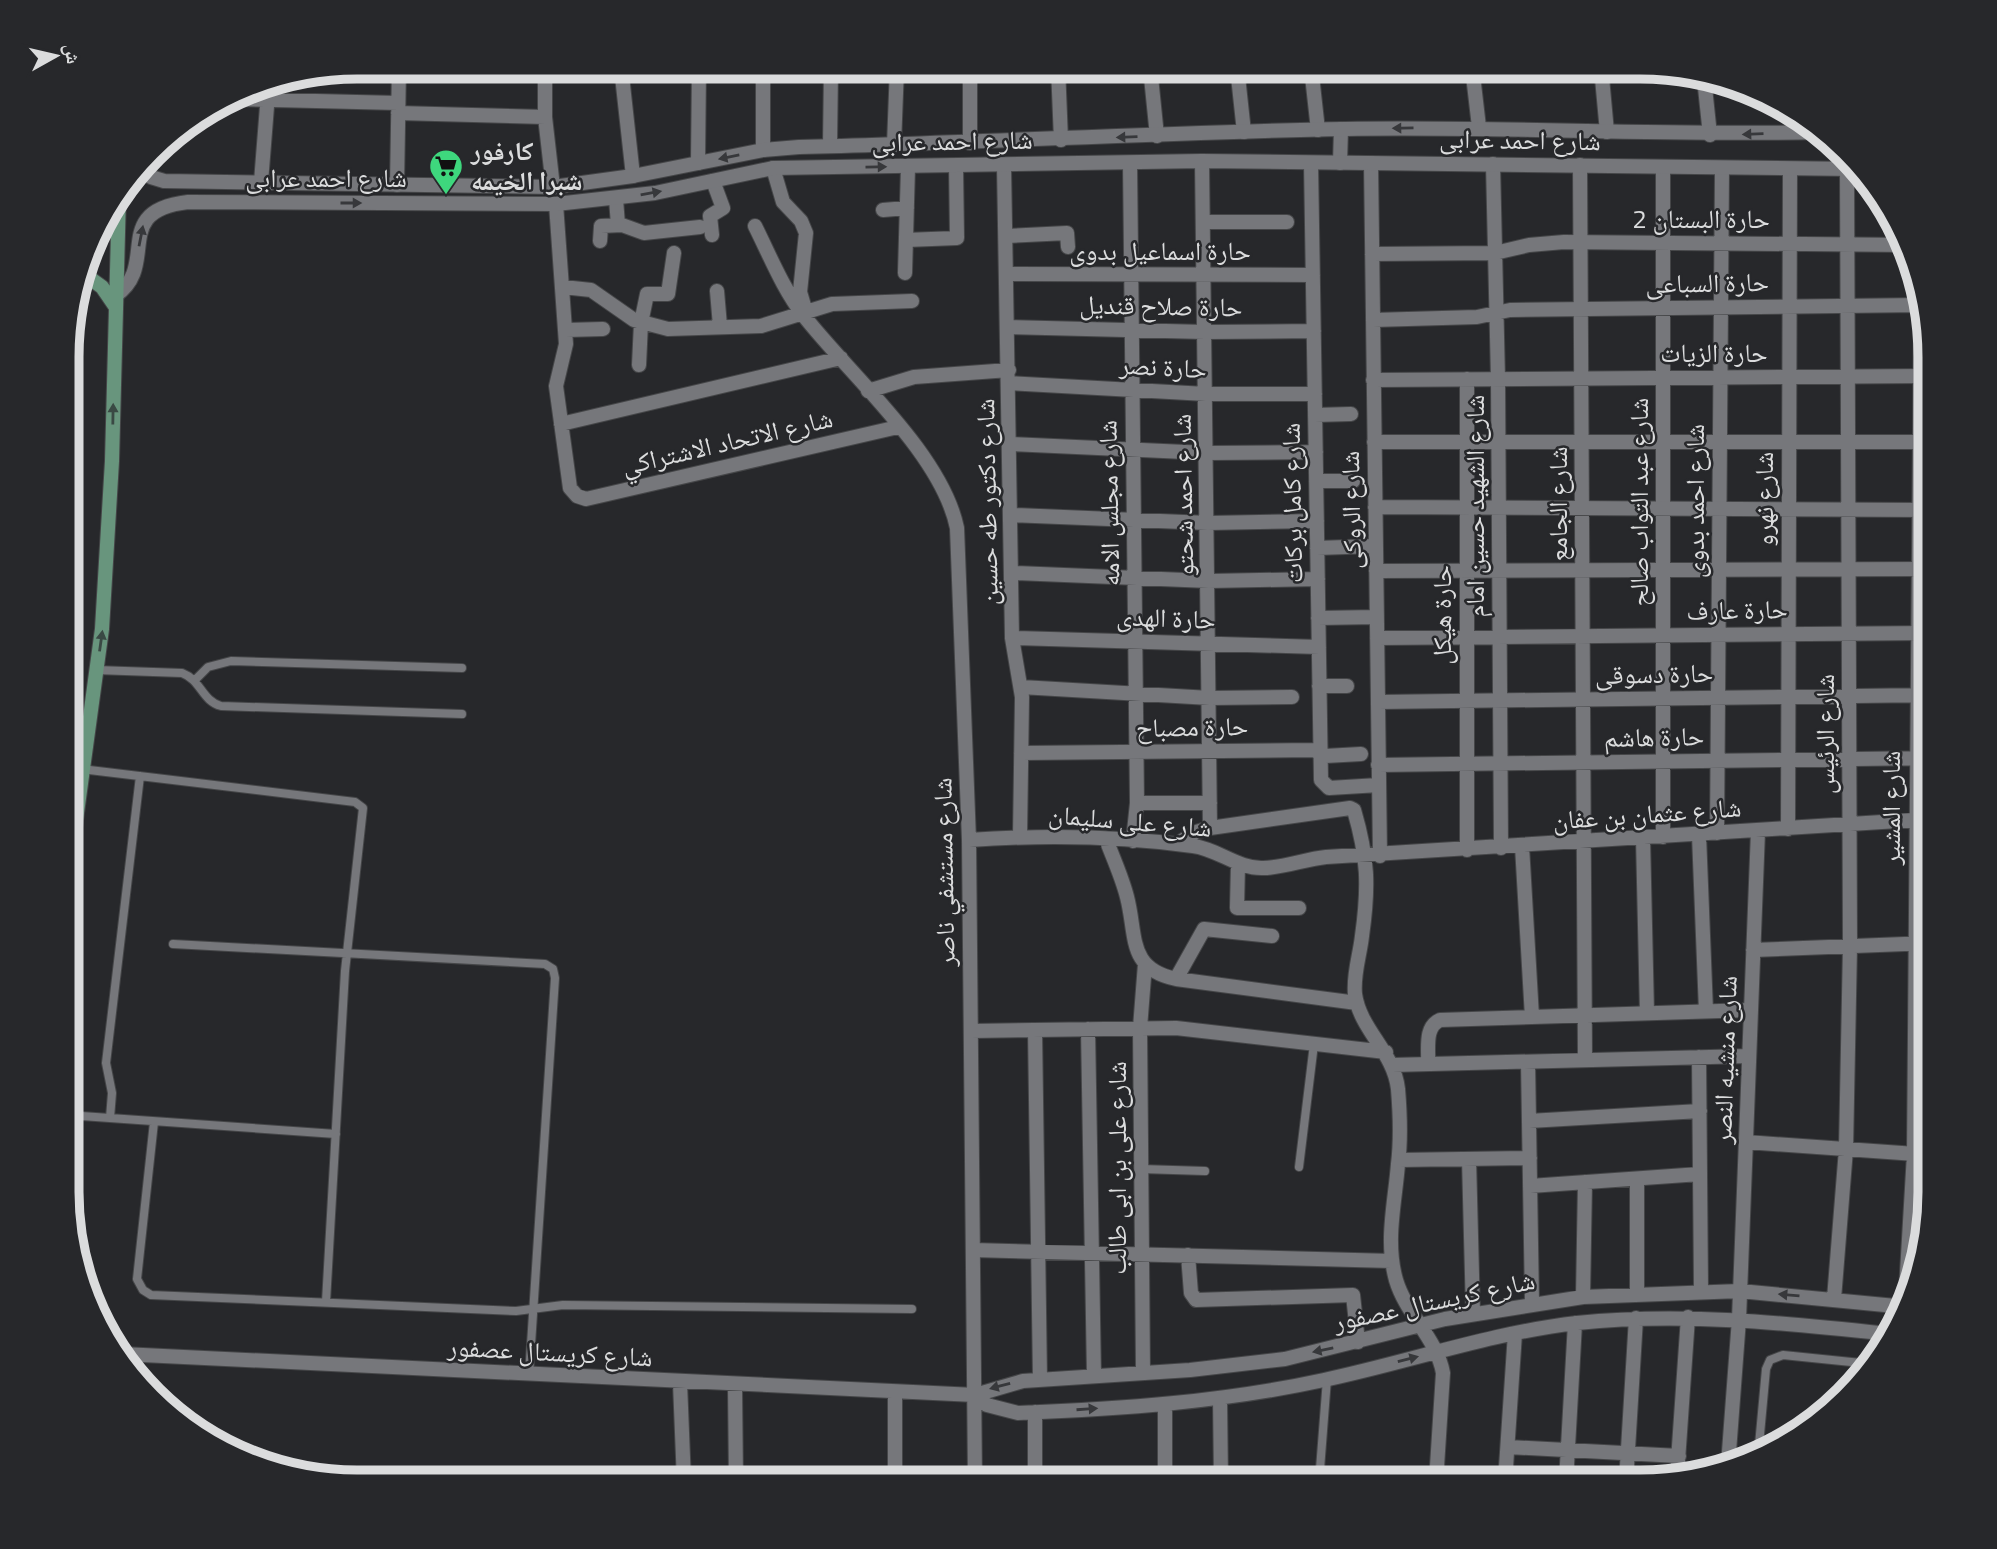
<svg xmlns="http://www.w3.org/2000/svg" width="1997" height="1549" viewBox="0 0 1997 1549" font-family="'Titillium Web','Noto Naskh Arabic',sans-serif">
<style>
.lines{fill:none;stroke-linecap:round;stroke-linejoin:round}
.service-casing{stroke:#454648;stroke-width:10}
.minor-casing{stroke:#454648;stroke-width:16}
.tertiary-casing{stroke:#454648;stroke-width:16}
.secondary-casing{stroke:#454648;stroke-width:16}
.service{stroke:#76777b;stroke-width:8}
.minor{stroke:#76777b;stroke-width:14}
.tertiary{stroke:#76777b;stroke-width:14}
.secondary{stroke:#68957d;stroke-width:14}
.oneway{fill:#37383b}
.oneway2{fill:#3a4944}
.labels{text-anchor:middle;stroke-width:5;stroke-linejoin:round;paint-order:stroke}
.street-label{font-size:26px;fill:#dbdcdd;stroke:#27282b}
.poi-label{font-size:26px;font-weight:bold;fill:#dbdcdd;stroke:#27282b;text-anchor:start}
.rim{fill:none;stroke:#dbdcdd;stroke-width:9}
</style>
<rect width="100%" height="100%" fill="#27282b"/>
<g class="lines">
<g class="service-casing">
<path id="service" d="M96,670l86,3c19,7 20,28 39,33l241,8
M195,680l13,-13 23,-6 231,7
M81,769l274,33 8,6 -18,163 -19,331
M173,944l372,20 8,5 2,9 -26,397
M67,1115l269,19
M110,1118l2,-25 -6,-30 34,-287
M154,1122l-17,157 6,11 8,5 365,16 47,-6 349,4
M1299,1167l15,-123
M1141,1169l64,2
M1758,1456l8,-87 4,-9 13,-5 88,9
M1319,1482l8,-103"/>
</g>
<g class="minor-casing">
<path id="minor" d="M545,67v50l8,70
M621,67l12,109
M1058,67l3,73
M1150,67l7,69
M1237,67l7,65
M1311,67l7,63
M1472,67l7,60
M1601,67l6,65
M897,69l97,-2
M1704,78l6,57
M235,99l163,4
M398,113l147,4
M970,143v-76
M894,145l3,-78
M830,146l1,-79
M763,150v-83
M1202,161l8,667
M698,163l1,-96
M1130,163l7,640 -4,38
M1311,163l10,617 8,8 50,-3
M1340,163l1,-34
M1371,163l9,693
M1493,164l5,215 3,469
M1580,165l5,895
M1004,166l8,472 10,59 -2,140
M1663,167v670
M773,168l10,34 18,19 5,12 -6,59 5,17
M261,182l8,-101
M397,185l2,-118
M616,199l2,26
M556,204l10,140 -10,42 14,102 7,8 9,3 312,-72
M883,210l24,-2
M1204,222h83
M755,226c15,30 28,63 49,90 47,60 138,138 153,212l12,312 6,642
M712,235l-2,-19 13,-8 -10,-27
M1006,236l61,-3 1,14
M906,240l51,-2 -1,-72
M600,241l1,-15 21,-1 22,8 56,-6
M1372,254l123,-1 34,-8 35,-3 344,3
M905,273l3,-106
M1007,274l306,1
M563,287l28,3 43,30 34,9 93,-3 71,-22 80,-3
M717,291l3,35
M1373,320l104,-3 33,-7 410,-5
M1008,327l197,5 109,-1
M566,330l37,-1
M639,365l2,-42 6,-29h21l6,-41
M1373,380l557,-4
M1009,383l197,11h109
M868,391l46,-14 95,-7
M1315,415l36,-1
M561,424l280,-66
M1374,442h556
M1011,444l196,9 109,-1
M1316,481h37
M1375,507l555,3
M1013,515l195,8 109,-2
M1317,548l58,-2
M1376,571l554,-2
M1014,573l195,8 109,-2
M1318,618l58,-1
M1012,638l307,9
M1377,638l553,-5
M1319,686h28
M1021,687l189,11 82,-1
M1378,702l552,-7
M1021,753l293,-3 11,6 36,-2
M1378,765l552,-7
M1137,803h73
M1788,829l2,-659
M1717,833l5,-665
M1699,835l7,176
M1643,838l4,175
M1106,839c7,19 16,38 21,58 10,38 0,72 49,82l181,24
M969,840c74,-5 150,-4 224,6 25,3 45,23 70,22 21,0 42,-9 63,-11l604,-38
M1177,844l19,-12 14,-4 140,-20 4,2c14,48 15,76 8,126 -2,19 -9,38 -7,58 5,36 39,58 43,95 2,24 3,51 0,75 -3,39 -13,77 -2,116 10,34 41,59 47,93l-7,109
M1522,846l10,171
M1467,850v-471
M1238,863l-1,45h62
M1753,950l177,-7
M1176,979l28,-50 68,7
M1088,1029l6,347
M1035,1030l5,350
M971,1031l205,-3 210,24
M1699,1057l2,233
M1528,1062l4,241
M1428,1064c1,-15 -4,-37 12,-44l311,-10
M1392,1065l357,-9
M1529,1121l171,-10
M1746,1142l184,13
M1469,1159l4,154
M1399,1160l131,-2
M1637,1179v114
M1530,1186l170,-12
M973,1250l419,11
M1188,1255l3,38 5,7 157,-5 5,47
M1583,1297l2,-115
M1834,1299l12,-150 4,-203 -3,-776
M1905,1307l9,-153 7,-846
M122,1354l853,41 48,-14 167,-11 95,-11 160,-40 138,-22 157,-6 166,16
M1143,1373l-3,-345 5,-64
M680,1383l4,99
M735,1386l1,96
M895,1392v90
M975,1395l12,10 31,8c102,-4 205,-11 306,-33 85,-18 166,-47 253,-57 105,-11 208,0 312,11
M1220,1398l1,84
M1165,1404v78
M1035,1412v70
M1508,1447l171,9
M1728,1465l11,-146 19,-488
M1677,1475l11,-158
M1505,1482l10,-149
M1566,1482l9,-159
M1626,1482l10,-164"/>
</g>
<g class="tertiary-casing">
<path id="tertiary" d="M142,168l9,9 13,4 389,6 80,-11 130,-26 36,-3c182,-4 364,-15 546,-18 159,-3 317,7 476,3
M115,296c46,-31 -6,-85 73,-94l368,2 99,-11 118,-25 429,-7 652,8"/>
</g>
<g class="secondary-casing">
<path id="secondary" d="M84,274l18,13 13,19
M68,879l34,-250 10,-168 7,-266"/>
</g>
<use href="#service" class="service"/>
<use href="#minor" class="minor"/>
<use href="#tertiary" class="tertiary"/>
<use href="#secondary" class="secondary"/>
</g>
<defs><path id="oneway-solid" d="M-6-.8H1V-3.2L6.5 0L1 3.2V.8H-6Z" transform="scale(1.75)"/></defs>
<g class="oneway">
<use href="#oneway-solid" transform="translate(1403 128) rotate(179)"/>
<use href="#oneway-solid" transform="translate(1753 134) rotate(178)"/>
<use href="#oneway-solid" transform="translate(1127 137) rotate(178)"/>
<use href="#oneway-solid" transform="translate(729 157) rotate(169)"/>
<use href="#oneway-solid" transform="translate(876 167) rotate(-1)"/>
<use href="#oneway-solid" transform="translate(651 193) rotate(-10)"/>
<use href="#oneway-solid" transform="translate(351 203)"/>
<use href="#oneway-solid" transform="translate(141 236) rotate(-79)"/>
<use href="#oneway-solid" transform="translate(1789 1295) rotate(-175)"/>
<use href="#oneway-solid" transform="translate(1323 1350) rotate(168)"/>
<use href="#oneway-solid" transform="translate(1408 1359) rotate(-14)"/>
<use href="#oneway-solid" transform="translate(1000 1386) rotate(165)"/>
<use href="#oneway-solid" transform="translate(1087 1409) rotate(-4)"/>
</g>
<g class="oneway2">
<use href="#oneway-solid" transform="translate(113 414) rotate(-89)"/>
<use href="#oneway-solid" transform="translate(101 641) rotate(-82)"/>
</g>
<defs>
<g id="supermarket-pin" transform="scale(1.75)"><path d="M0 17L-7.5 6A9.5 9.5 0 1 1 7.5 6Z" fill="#3ed77d" stroke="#27282b"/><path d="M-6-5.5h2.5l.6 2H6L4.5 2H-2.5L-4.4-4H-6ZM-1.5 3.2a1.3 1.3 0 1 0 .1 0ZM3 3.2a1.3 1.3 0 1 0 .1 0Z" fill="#111"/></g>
</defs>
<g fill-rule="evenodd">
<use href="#supermarket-pin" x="446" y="166"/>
</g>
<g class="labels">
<g class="street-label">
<text transform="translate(1520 140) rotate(1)" y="9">شارع احمد عرابى</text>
<text transform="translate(952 141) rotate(-1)" y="9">شارع احمد عرابى</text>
<text x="326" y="187">شارع احمد عرابى</text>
<text x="1701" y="228">حارة البستان 2</text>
<text x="1160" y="260">حارة اسماعيل بدوى</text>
<text transform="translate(1707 283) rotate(-1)" y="9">حارة السباعى</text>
<text transform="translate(1161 306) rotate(1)" y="9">حارة صلاح قنديل</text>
<text x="1714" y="362">حارة الزيات</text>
<text transform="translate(1163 367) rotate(3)" y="9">حارة نصر</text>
<text transform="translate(727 442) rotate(-13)" y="9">شارع الاتحاد الاشتراكي</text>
<text transform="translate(1183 495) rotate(-91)" y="9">شارع احمد شحتو</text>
<text transform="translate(1764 499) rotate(-90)" y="9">شارع نهرو</text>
<text transform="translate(1695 501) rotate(-90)" y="9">شارع احمد بدوى</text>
<text transform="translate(987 502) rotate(-91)" y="9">شارع دكتور طه حسين</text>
<text transform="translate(1639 502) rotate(-90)" y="9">شارع عبد التواب صالح</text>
<text transform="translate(1109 503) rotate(-91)" y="9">شارع مجلس الامه</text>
<text transform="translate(1292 503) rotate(-91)" y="9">شارع كامل بركات</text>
<text transform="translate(1558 504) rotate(-90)" y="9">شارع الجامع</text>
<text transform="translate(1475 506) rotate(-90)" y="9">شارع الشهيد حسين امام</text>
<text transform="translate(1351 510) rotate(-91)" y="9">شارع الروكى</text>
<text transform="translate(1737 610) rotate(-1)" y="9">حارة عارف</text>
<text transform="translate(1442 615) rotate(-90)" y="9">حارة هيكل</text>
<text transform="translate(1166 618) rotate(2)" y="9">حارة الهدى</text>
<text transform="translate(1654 674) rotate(-1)" y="9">حارة دسوقى</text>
<text transform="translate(1192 727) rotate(-1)" y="9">حارة مصباح</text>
<text transform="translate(1825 734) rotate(-90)" y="9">شارع الرئيس</text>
<text transform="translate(1654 737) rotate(-1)" y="9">حارة هاشم</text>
<text transform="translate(1891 808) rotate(-90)" y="9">شارع المشير</text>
<text transform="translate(1647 814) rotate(-4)" y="9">شارع عثمان بن عفان</text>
<text transform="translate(1130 821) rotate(5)" y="9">شارع على سليمان</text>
<text transform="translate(944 872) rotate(-91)" y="9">شارع مستشفي ناصر</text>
<text transform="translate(1725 1060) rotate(-88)" y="9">شارع منشيه النصر</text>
<text transform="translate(1117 1168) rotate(-90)" y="9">شارع على بن ابى طالب</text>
<text transform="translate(1434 1301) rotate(-12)" y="9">شارع كريستال عصفور</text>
<text transform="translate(550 1352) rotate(3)" y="9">شارع كريستال عصفور</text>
</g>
<g class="poi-label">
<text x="471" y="160">كارفور<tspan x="471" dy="30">شبرا الخيمه</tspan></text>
</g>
</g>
<path d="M0 0H1997V1549H0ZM357 79H1640A278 278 0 0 1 1918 357V1192A278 278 0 0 1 1640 1470H357A278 278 0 0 1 79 1192V357A278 278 0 0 1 357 79Z" fill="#27282b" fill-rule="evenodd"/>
<path class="rim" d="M357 79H1640A278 278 0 0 1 1918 357V1192A278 278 0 0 1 1640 1470H357A278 278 0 0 1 79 1192V357A278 278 0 0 1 357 79Z"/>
<g transform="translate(56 56) rotate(82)" stroke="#27282b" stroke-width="5" paint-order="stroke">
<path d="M0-5L12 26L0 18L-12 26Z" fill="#dbdcdd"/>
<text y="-10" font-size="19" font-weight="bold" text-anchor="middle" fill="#dbdcdd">ش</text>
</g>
</svg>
